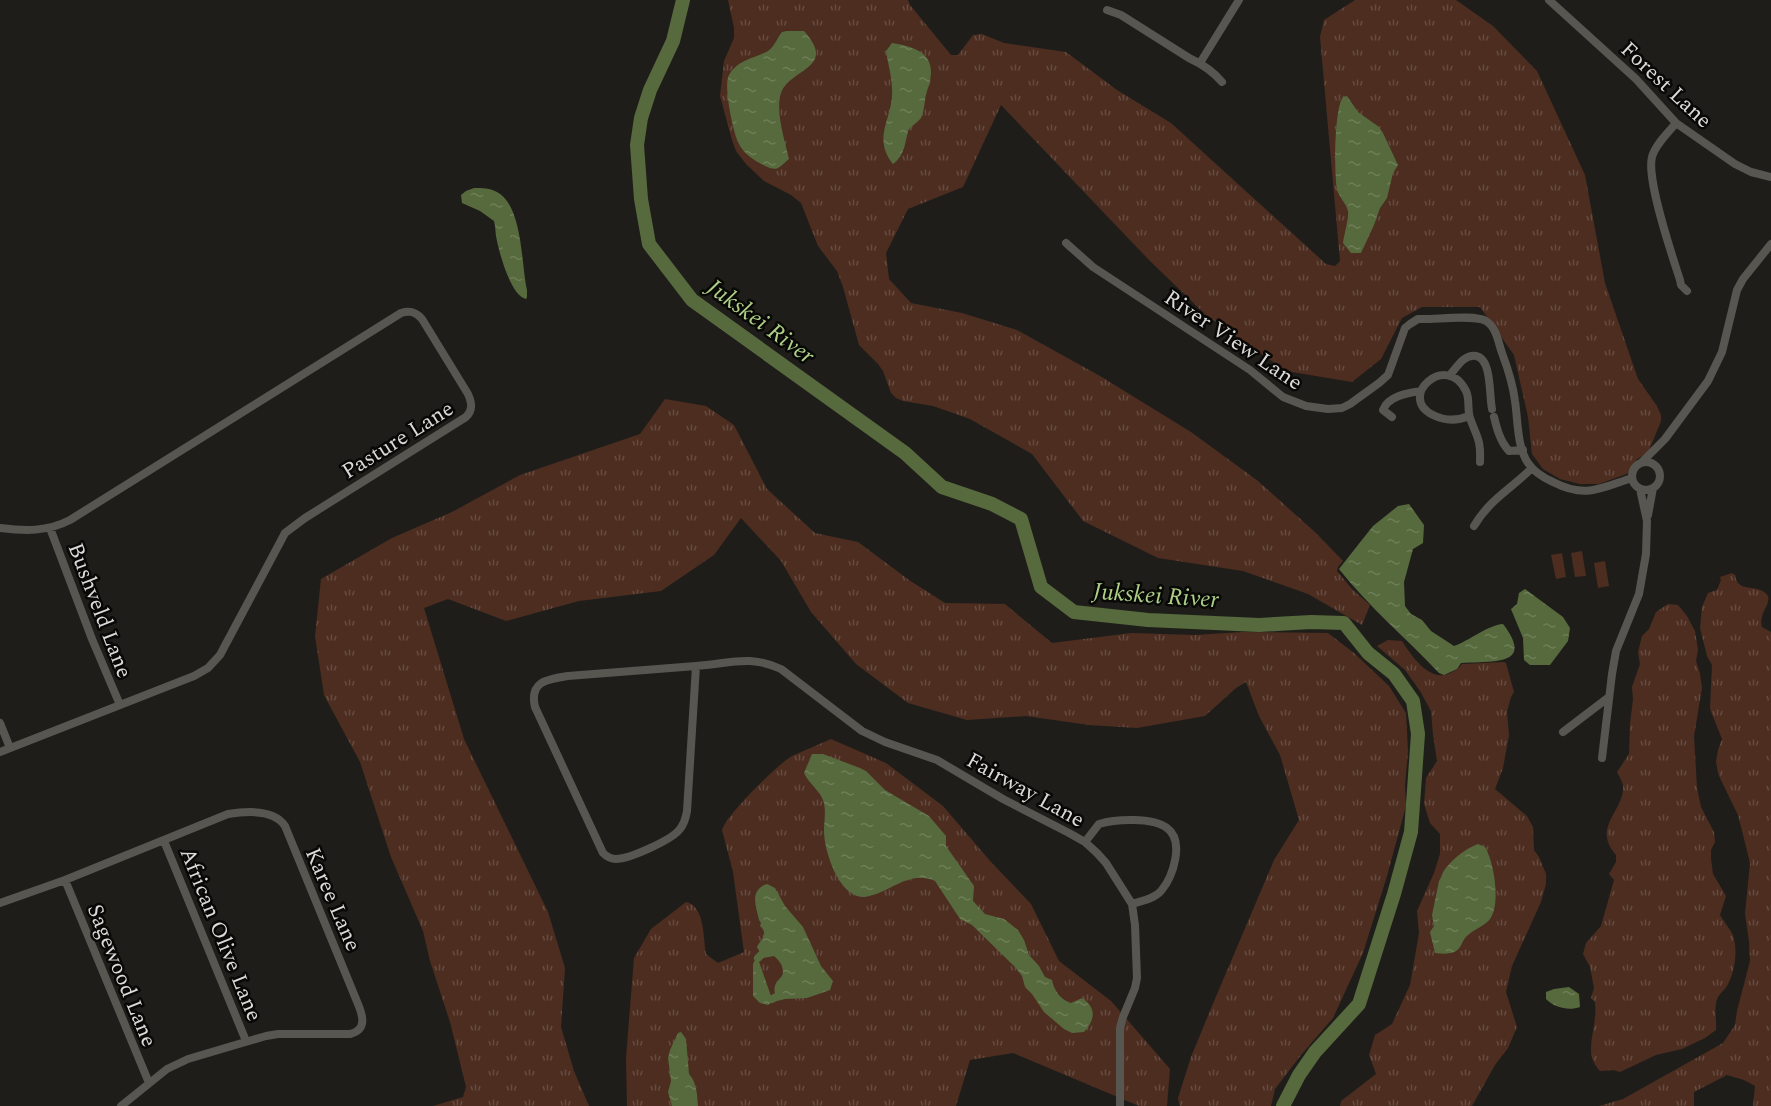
<svg xmlns="http://www.w3.org/2000/svg" width="1771" height="1106" viewBox="0 0 1771 1106" font-family="Spectral,serif">
<style>
.grass{fill:url(#grass-tufts)}
.park{fill:#4c2d20}
.water{fill:url(#water-ripples)}
.lines{fill:none;stroke-linecap:round;stroke-linejoin:round}
.canal{stroke:#566a3d;stroke-width:8}
.river{stroke:#566a3d;stroke-width:14}
.street{stroke:#585651;stroke-width:8}
.labels{text-anchor:middle;stroke-width:5;stroke-linejoin:round;paint-order:stroke}
.street-label{font-size:22px;fill:#dcdad8;stroke:#080806}
.water-label{font-size:24px;font-style:italic;fill:#aecf87;stroke:#080806}
</style>
<defs>
<pattern id="grass-tufts" width="24" height="20" patternUnits="userSpaceOnUse" patternTransform="scale(1.5)"><rect width="24" height="20" fill="#4c2d20"/><path d="M3 7l-1-3M5 7V3M7 7l1-3M15 17l-1-3M17 17v-4M19 17l1-3" fill="none" stroke="#654b40"/></pattern>
<pattern id="water-ripples" width="26" height="14" patternUnits="userSpaceOnUse" patternTransform="scale(1.5)"><rect width="26" height="14" fill="#566a3d"/><path d="M2 4q2-2 4 0t4 0M15 11q2-2 4 0t4 0" fill="none" stroke="#6e7f58"/></pattern>
</defs>
<rect width="100%" height="100%" fill="#1f1d1a"/>
<path class="grass" d="M728,0h180l2,5 41,50h7l15,-20 9,-1 22,9 62,9 51,38 54,33 155,141 9,2 5,-5 -20,-224 4,-17 31,-20h101l37,26 44,45 48,104 20,108 33,96 19,27 4,9v6l-13,32 -11,6 -8,14 -30,11h-19l-20,-5 -17,-10 -11,-15 -4,-37 -14,-62 -34,-48h-58l-20,11 -21,41 -29,23 -66,-11 -80,-56 -57,-55 -148,-155 -38,82 -55,22 -22,44 3,26 22,24 51,10 55,17 83,46 91,56 67,49 58,52 27,28 -5,6 -1,4 15,18 18,16 -8,20 -54,-31 -65,-23 -85,-13 -75,-37 -51,-67 -62,-35 -37,-13 -30,-5 -7,-3 -5,-5 -8,-22 -5,-7 -19,-19 -16,-58 -6,-16 -19,-25 -17,-43 -10,-8 -27,-14 -18,-17 -10,-13 -4,-11 -12,-44 4,-35 10,-23v-10z
M665,399l41,7 28,19 33,64 48,44 43,9 51,38 36,23 60,1 47,39 79,-10 63,2 49,-3 85,1 26,20 35,33 17,27 2,38 -3,35 1,20 -19,70 -24,77 -30,65 -32,37 -26,34 -4,17h-91l-2,-8 13,-41 21,-51 62,-146 25,-40 -19,-65 -21,-39 -13,-34 -10,6 -31,28 -68,12 -48,-3 -63,-9 -59,4 -59,-17 -52,-39 -45,-52 -30,-51 -40,-43 -27,37 -53,36 -82,10 -73,20 -58,-22 -24,9 40,131 84,173 17,56 -4,59 13,44 15,35h-156l30,-9 3,-10 -16,-65 -20,-61 -7,-30 -32,-74 -31,-95 -36,-67 -9,-59 6,-57 71,-41 60,-26 68,-37 120,-41z
M1732,573l3,2c3,20 24,7 33,21 3,9 -10,18 -6,31l9,5v474h-18l2,-20 -11,-6 -17,-5 -33,17v14h-95l24,-7 100,-56 12,-18 2,-14 13,-50 -1,-20 -4,-27 5,-51 -12,-48 -19,-39 -3,-14 2,-12 4,-11 -12,-30 2,-44 -5,-9 -7,-28 2,-21 6,-14 9,-3 4,-10 -1,-3z
M1668,604l10,1 9,11 8,15 3,19 -2,11 4,13 2,14 -8,48 3,52 4,19 13,25 1,10 -4,8v9l2,15 13,22 -6,19c4,7 10,14 13,20 5,16 2,37 -6,51 -2,4 -7,7 -9,11 -5,11 -1,22 -2,33l-11,8 -23,11 -26,6 -36,17 -7,-2 -13,1c-16,-16 -6,-35 -5,-55 1,-4 0,-10 0,-14l-4,-4 3,-10 -4,-21 -7,-13 3,-11 15,-17 13,-46 -5,-6 7,-12v-7c-25,-29 9,-43 7,-70 -1,-4 -4,-9 -6,-13l12,-18 1,-30 3,-25 -1,-12 8,-23 -2,-12 4,-16 7,-7 7,-17z
M1388,640l14,1c10,15 27,42 48,32 6,-3 8,-4 12,-9l42,-2 2,1 8,29 -3,5 -4,15 2,23 -6,33 -8,21 32,27 6,11 1,23 5,7 7,17v10l-5,18 -29,64 -6,26 11,35 -9,21 -13,17 -23,41h-132l1,-5 35,-27 -7,-19 6,-20 17,-11 18,-39 9,-52 -2,-22 17,-38 6,-19v-20l-10,-11 -6,-19 2,-26 11,-17 -4,-26 -2,-24 -11,-20 -15,-21 -28,-24z
M831,739l55,24 57,43 48,56 40,42 28,57 52,40 59,68 -3,37h-28l-126,-53 -43,7 -14,46h-329l-1,-48 8,-100 17,-29 35,-27c19,4 17,35 20,52l12,9 26,-11 -11,-80 -11,-42c4,-15 56,-66 70,-74 13,-6 26,-11 39,-17z"/>
<path class="park" d="M1582,551l4,25 -11,1 -4,-24z
M1562,553l4,24 -10,2 -5,-24z
M1605,561l4,25 -11,2 -4,-25z"/>
<path class="water" d="M787,31h17c34,38 -14,37 -23,62 -6,18 4,48 8,66 -3,2 -7,7 -11,9 -4,2 -8,0 -13,-2 -11,-6 -21,-11 -27,-24 -5,-11 -15,-57 -9,-67 8,-15 26,-17 39,-24 7,-5 9,-13 14,-19z
M892,43c31,5 47,15 35,48 -3,9 -2,19 -6,27 -4,5 -10,8 -13,13 0,1 -2,9 -2,9 -2,10 -5,18 -13,24 -22,-28 1,-46 -1,-75 0,-12 -4,-25 -6,-38z
M1347,96l11,16 21,15 4,6 15,32 -5,8 -6,25 -7,10 -6,17 -13,28h-10l-8,-10c1,-8 6,-25 5,-32 -2,-8 -9,-14 -11,-21 -3,-17 -3,-81 6,-93z
M474,188c8,0 16,0 23,4 26,14 24,72 30,98v7l-1,2c-15,-3 -26,-44 -29,-58 -2,-7 -1,-13 -3,-20l-14,-10 -18,-8 -1,-8 5,-4z
M1409,504l15,21 -1,18 -10,6 -9,33 1,24 6,8 11,6 9,11 23,15c15,-5 34,-21 49,-22 33,43 -12,37 -42,39l-4,6 -13,6 -5,-2c-33,-35 -70,-66 -100,-104l34,-43 25,-20z
M1525,589l38,28 7,11 -2,13 -18,24h-20l-6,-5 -1,-22 -12,-29 6,-5 2,-11z
M812,754h11l37,14 6,3 19,19 44,26 17,20v10l28,40 -1,15 12,13 19,5 14,11 6,10 5,15 10,11 6,11 7,3c2,11 9,20 19,23l11,-5c15,10 13,22 2,34l-12,1 -8,-4 -20,-17 -12,-18 -7,-7 -3,-11 -7,-9 -43,-42 -12,-6 -25,-38c-27,-12 -47,14 -71,16 -25,1 -40,-46 -40,-66 0,-9 2,-18 0,-28 -3,-12 -15,-19 -20,-30z
M1478,844l7,3c9,15 16,57 5,72 -5,7 -16,10 -22,16 -4,3 -5,7 -8,12 -5,8 -16,7 -25,6l-5,-21 4,-6 -2,-11 7,-34c3,-4 3,-9 7,-13 9,-11 19,-19 32,-24z
M767,884l8,4 10,18 18,21 18,39 12,15 -3,9 -23,8 -22,1 -8,2c-4,-13 -4,-15 5,-25 3,-8 -2,-15 -8,-20l-11,2 -6,-11c4,-8 12,-13 3,-21l1,-3 -2,-3c-3,-14 -10,-30 8,-36z
M757,956l15,43v3l-4,3 -8,-2 -7,-7v-32z
M1569,987l10,7 1,13c-11,4 -25,1 -34,-8v-7l8,-3z
M681,1032l5,7 3,35c8,9 8,20 9,32h-26l-4,-14 3,-11 -3,-23 2,-8 8,-17z"/>
<g class="lines">
<path class="canal" d="M758,958l3,-3
M772,999l4,-2"/>
<path class="river" d="M683,0l-10,41 -23,49 -9,28 -4,27 4,54 8,45 43,56 213,153 37,34 50,17 29,15 20,68 33,25 74,8 111,5 52,-3 33,1 24,30 26,21 19,27 5,33 -7,98 -17,62 -35,110 -44,48 -16,23 -16,31"/>
<path class="street" d="M1549,0l87,79 40,44 59,41 16,8 20,5
M1107,10l14,5 68,43c13,6 24,13 33,24
M1200,63l39,-63
M1676,123c-8,10 -21,22 -24,34 -6,22 20,98 28,123l1,5 6,6
M1066,243l27,24 157,103 33,27 23,9 22,3 14,-1 8,-4 29,-21 9,-8 17,-47 5,-4 8,-5c16,1 56,-5 68,2 11,7 12,21 16,32 6,16 11,32 13,48 3,20 2,46 13,62 6,9 16,15 25,19 33,17 48,6 79,-4
M1450,375c7,-8 14,-21 26,-19 16,3 13,39 16,53
M1469,416c-12,5 -24,5 -36,-1 -37,-18 14,-64 33,-24 4,8 1,18 4,27 7,20 11,21 10,44
M1392,417l-9,-7c5,-14 25,-17 38,-19
M1494,417c3,12 6,24 15,34l14,-1
M1632 476a14 14 0 1 1 28 0a14 14 0 1 1-28 0Z
M1642,462l23,-23 43,-58 14,-29 15,-62 6,-11 28,-35
M1648,515l5,-27
M1474,526c16,-27 37,-37 58,-58
M0,528c25,3 47,4 70,-8l331,-207c9,-3 15,-1 21,6l46,75c4,9 5,16 -2,23l-161,101 -20,15 -65,122 -12,13 -14,8 -194,76
M50,528l42,111 28,66
M696,666l-9,145c-1,6 -3,13 -7,18 -8,11 -51,30 -64,30 -6,0 -9,-2 -13,-6l-68,-146c-6,-26 13,-28 33,-31l128,-10c33,-2 53,-12 85,3l81,62 23,11 52,18 66,39 66,34 16,9 12,11 9,10 26,41 3,21 2,53 -2,10 -12,29 -3,11v78
M0,723l10,25
M1563,732l46,-35
M1602,758l10,-84 4,-23 23,-57 7,-40 1,-33 -7,-32
M164,841l82,200
M1085,842l14,-18c16,-5 54,-7 68,4 18,13 6,49 -6,63 -7,8 -20,10 -29,13
M65,880l84,203
M0,903l65,-23 163,-66c19,-3 46,-5 57,12l73,178c5,12 9,26 -8,30h-72l-12,2 -78,23 -21,10 -46,37"/>
</g>
<g class="labels">
<g class="street-label">
<text transform="translate(1667 84) rotate(43)" y="8">Forest Lane</text>
<text transform="translate(1234 339) rotate(34)" y="8">River View Lane</text>
<text transform="translate(397 439) rotate(-32)" y="8">Pasture Lane</text>
<text transform="translate(101 610) rotate(69)" y="8">Bushveld Lane</text>
<text transform="translate(1026 789) rotate(29)" y="8">Fairway Lane</text>
<text transform="translate(334 899) rotate(67)" y="8">Karee Lane</text>
<text transform="translate(222 934) rotate(68)" y="8">African Olive Lane</text>
<text transform="translate(123 975) rotate(68)" y="8">Sagewood Lane</text>
</g>
<g class="water-label">
<text transform="translate(761 321) rotate(36)" y="8">Jukskei River</text>
<text transform="translate(1156 595) rotate(4)" y="8">Jukskei River</text>
</g>
</g>
</svg>
